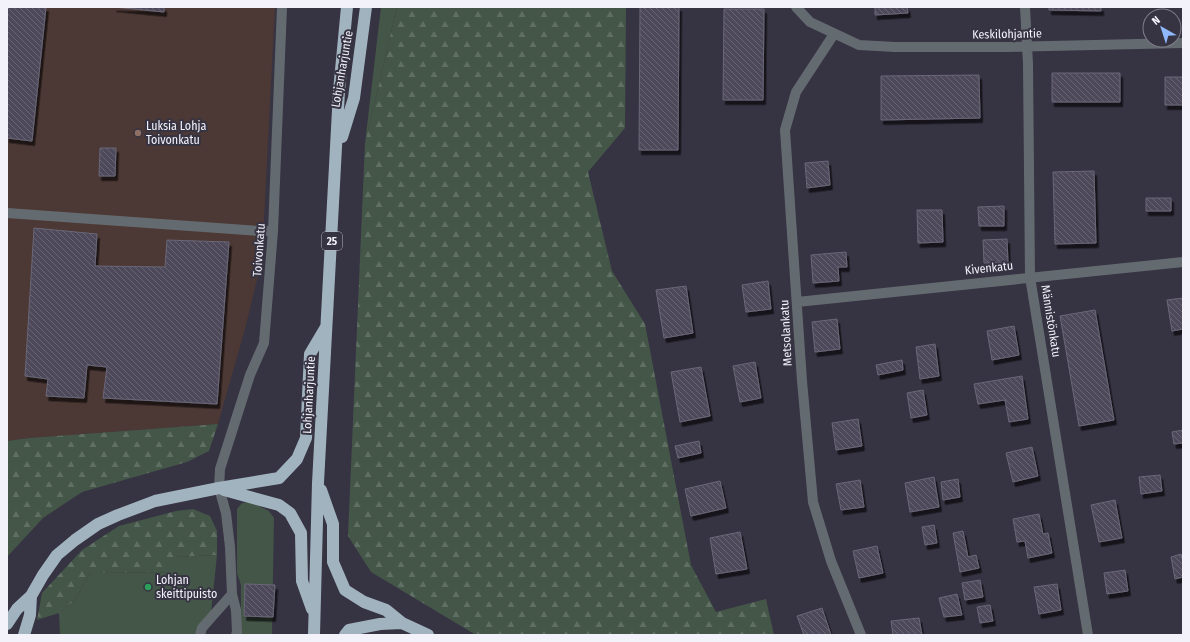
<svg xmlns="http://www.w3.org/2000/svg" width="1190" height="642" viewBox="0 0 1190 642" font-family="'Fira Sans Condensed',sans-serif">
<style>
.education{fill:#4c3834}
.green{fill:#445648}
.forest{fill:url(#forest-firs)}
.building{fill:url(#building-back-hatch);stroke:#6a6778;filter:url(#shadow)}
.lines{fill:none;stroke-linecap:round;stroke-linejoin:round}
.minor{stroke:#646b70;stroke-width:10}
.highway{stroke:#a2b3c0;stroke-width:12}
.education-dot{fill:#8d6e63;stroke:#363342;stroke-width:1.5}
.leisure-dot{fill:#2e9e5b;stroke:#363342;stroke-width:1.5}
.labels{text-anchor:middle;stroke-width:4;stroke-linejoin:round;paint-order:stroke}
.shield{fill:#363342;stroke:#bab9c4;stroke-width:1}
.shield-label{font-size:11px;font-weight:bold;fill:#f3f2fb}
.street-label{font-size:12px;fill:#f3f2fb;stroke:#363342}
.poi-label{font-size:12px;fill:#f3f2fb;stroke:#363342;text-anchor:start}
</style>
<defs>
<pattern id="forest-firs" width="22" height="20" patternUnits="userSpaceOnUse"><rect width="22" height="20" fill="#445648"/><path d="M5 1l3.5 6h-7zM16 11l3.5 6h-7z" fill="#5f6f63"/></pattern>
<pattern id="building-back-hatch" width="6" height="6" patternUnits="userSpaceOnUse"><rect width="6" height="6" fill="#4d4a5a"/><path d="M-1 5l2 2M0 0l6 6M5-1l2 2" fill="none" stroke="#676573"/></pattern>
<filter id="shadow"><feDropShadow dx="2.5" dy="4.5" stdDeviation="0" flood-color="#0009"/></filter>
</defs>
<rect width="100%" height="100%" fill="#363342"/>
<path class="education" d="M7,7h268l-13,252 -17,70 -27,95 -189,14 -22,3z"/>
<path class="green" d="M381,7h16l-32,136z
M251,502l18,9 5,7 -2,117h-31v-50l-4,-12v-64l5,-6z
M217,555l-6,58 -17,22h-134l-1,-22 16,-13 15,-27 86,-1v-15z"/>
<path class="forest" d="M397,7h229l-1,121 -37,44 24,99 33,53 46,241 25,47 50,-13 8,36h-298l-105,-63 -23,-36 17,-393z
M218,424l-9,27 -22,11 -105,30 -39,26 -36,39v-116l22,-3z
M193,509l17,7 7,15v24l-41,2v15l-86,1 -15,27 -16,13 -22,7 5,-27 40,-43 37,-24 57,-15z"/>
<path class="building" d="M7,7h39l-14,134 -25,-3z
M114,7h50v5z
M640,7h39l-1,143h-39z
M875,7h32l1,6 -33,2z
M1049,7h52v4l-52,-1z
M724,9h40l-1,91h-40z
M1052,73h68v29h-68z
M979,75l1,43 -99,2v-44z
M1165,77h18v28h-18z
M100,148h16l-1,28h-16z
M828,161l2,24 -23,3 -2,-25z
M1094,171l2,72 -41,1 -2,-72z
M1146,198h25v13h-25z
M1004,206v20h-25l-1,-19z
M917,210h25l1,32 -25,1z
M34,228l63,6 -2,32 70,1 2,-27 62,2 -12,162 -114,-6 4,-31 -20,-2 -3,33 -38,-2 2,-17 -23,-3z
M1007,239l1,24h-24l-1,-23z
M846,252l1,15h-9l1,14 -26,2 -2,-28z
M768,281l3,28 -25,3 -4,-27z
M686,286l7,47 -29,5 -8,-48z
M1183,298v31l-11,2 -5,-31z
M1095,310l19,110 -35,6 -19,-110z
M837,319l3,30 -25,3 -3,-30z
M1014,326l5,29 -27,5 -5,-29z
M935,344l4,32 -19,3 -4,-32z
M902,360l1,10 -25,5 -2,-10z
M755,362l6,36 -21,4 -7,-36z
M701,367l9,49 -30,6 -9,-50z
M1022,376l6,43 -19,3 -4,-22 -27,4 -4,-20z
M923,390l4,25 -16,3 -4,-25z
M858,419l4,27 -26,4 -4,-27z
M1183,430v13l-9,1 -2,-12z
M699,441l2,12 -23,5 -3,-12z
M1032,447l6,29 -25,6 -7,-29z
M1160,475l2,16 -21,3 -2,-17z
M934,477l5,30 -29,5 -5,-29z
M958,479l2,18 -17,3 -2,-18z
M860,480l4,27 -23,3 -5,-26z
M720,481l6,27 -35,8 -6,-27z
M1115,500l7,38 -23,4 -8,-37z
M1039,514l4,20 5,-1 4,20 -24,5 -3,-17 -8,1 -4,-23z
M934,525l3,18 -12,2 -3,-18z
M963,531l5,26 8,-2 3,13 -19,4 -7,-39z
M740,532l7,37 -31,5 -6,-36z
M877,546l6,27 -24,5 -6,-27z
M1181,554l2,8v15l-8,2 -4,-22z
M1125,570l3,21 -21,3 -3,-21z
M980,580l3,17 -18,3 -3,-17z
M245,584l30,1 -2,32 -29,-1z
M1057,584l4,26 -22,4 -5,-27z
M957,594l5,21 -18,2 -5,-19z
M990,605l3,16 -13,2 -3,-16z
M822,608l9,27h-27l-7,-19z
M919,618l3,17h-29l-2,-14z"/>
<g class="lines">
<path class="minor" d="M796,7l14,15 49,23 36,2h112l176,-4
M1025,7l3,57 2,213 58,358
M834,34l-38,58 -11,38 17,251 11,121 18,59 30,74
M7,213l251,18h15
M797,302l386,-40
M200,635l2,-7 30,-34
M236,635l1,-3 -1,-22 -4,-16 -2,-47 -4,-34 -7,-25 1,-19 30,-94 14,-32 9,-112 9,-224"/>
<path class="highway" d="M342,137l12,-39 12,-91
M224,490l55,15 11,8 11,20 1,48 10,28
M321,490l12,34v38l12,28 19,12 22,8 16,13 26,12
M7,624l10,-15 14,-13 12,-21 14,-20 18,-15 23,-16 20,-9 37,-14 64,-13 60,-10 18,-19 9,-21 4,-84 16,-27
M24,635l6,-20 1,-19
M314,635l4,-152 21,-392 8,-84
M345,635l4,-5 31,-6 22,-1"/>
</g>
<circle class="education-dot" cx="138" cy="133" r="4"/>
<circle class="leisure-dot" cx="148" cy="587" r="4"/>
<g class="labels">
<rect class="shield" x="322" y="232" width="20" height="18" rx="3"/>
<g class="shield-label">
<text x="332" y="245">25</text>
</g>
<g class="street-label">
<text transform="translate(1007 34) rotate(-1)" y="4">Keskilohjantie</text>
<text transform="translate(342 69) rotate(-80)" y="4">Lohjanharjuntie</text>
<text transform="translate(259 250) rotate(-86)" y="4">Toivonkatu</text>
<text transform="translate(989 268) rotate(-6)" y="4">Kivenkatu</text>
<text transform="translate(1051 321) rotate(81)" y="4">Männistönkatu</text>
<text transform="translate(786 333) rotate(-93)" y="4">Metsolankatu</text>
<text transform="translate(309 395) rotate(-87)" y="4">Lohjanharjuntie</text>
</g>
<g class="poi-label">
<text x="146" y="130">Luksia Lohja<tspan x="146" dy="14">Toivonkatu</tspan></text>
<text x="156" y="584">Lohjan<tspan x="156" dy="14">skeittipuisto</tspan></text>
</g>
</g>
<rect width="1190" height="642" fill="none" stroke="#f3f2fb" stroke-width="16"/>
<g transform="translate(1162 28) rotate(321)"><circle r="19" fill="#363342" stroke="#827f8c"/>
<path d="M0-3L7 15L0 10L-7 15Z" fill="#8fb8fd"/>
<text y="-6" font-size="11" font-weight="bold" text-anchor="middle" fill="#f3f2fb">N</text>
</g>
</svg>
